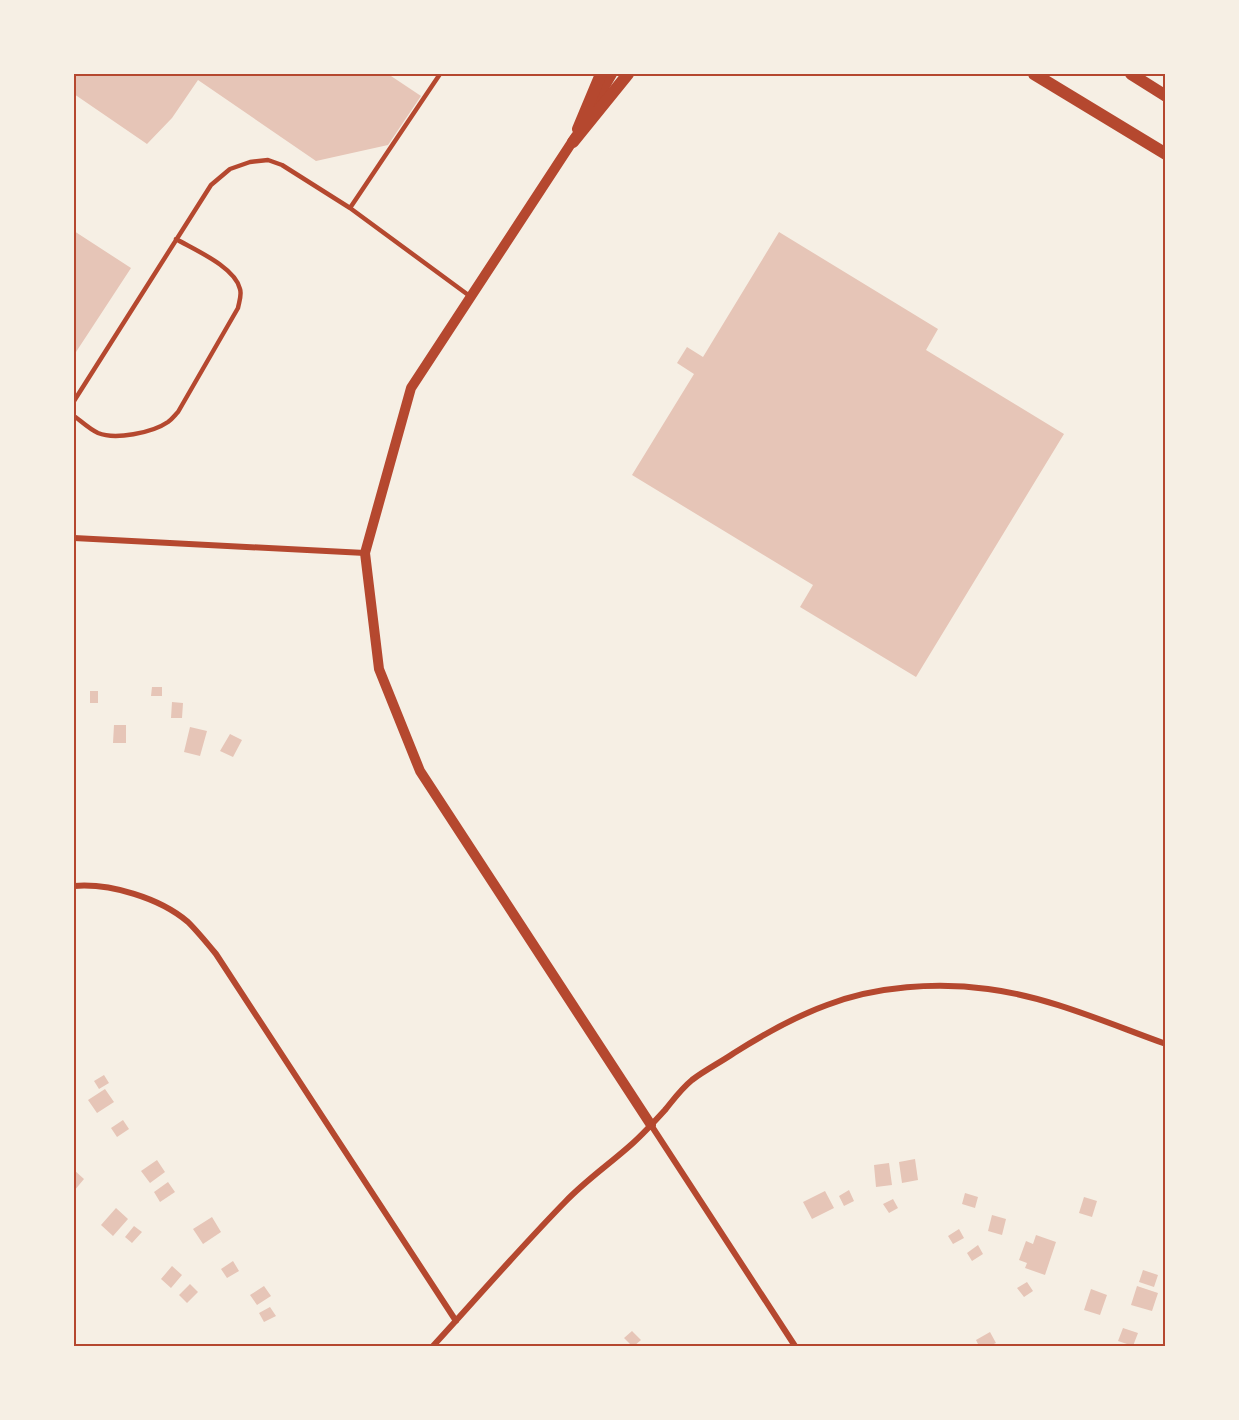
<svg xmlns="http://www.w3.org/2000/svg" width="1239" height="1420" viewBox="0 0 1239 1420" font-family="Roboto,sans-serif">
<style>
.building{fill:#e6c5b7}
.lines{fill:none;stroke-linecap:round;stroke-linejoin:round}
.service{stroke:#b5482f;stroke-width:4.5}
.minor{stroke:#b5482f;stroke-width:6}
.tertiary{stroke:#b5482f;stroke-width:10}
.secondary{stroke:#b5482f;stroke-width:12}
.neatline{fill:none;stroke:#b5482f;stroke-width:2}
</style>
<rect width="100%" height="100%" fill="#f6efe4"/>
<path class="building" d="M74,74h314l33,22 -33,49 -72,16 -118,-81 -26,38 -25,26 -73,-50z
M74,231l57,37 -55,84 -2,-2z
M779,232l159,97 -12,21 138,84 -148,243 -116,-70 13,-22 -181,-110 62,-101 -17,-11 10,-16 16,10z
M152,687h10v9h-11z
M90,691h8v12h-8z
M172,702l11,1 -1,15h-11z
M114,725h12v18h-13z
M190,727l17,4 -7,25 -16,-4z
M230,734l12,6 -9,17 -13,-6z
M104,1075l5,8 -10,6 -5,-8z
M105,1089l9,13 -17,11 -9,-13z
M123,1120l6,9 -12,8 -6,-9z
M915,1159l3,21 -16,3 -3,-21z
M157,1160l8,12 -15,11 -9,-12z
M889,1163l3,22 -16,2 -2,-22z
M74,1170l10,9 -10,12z
M168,1182l7,10 -15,10 -6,-10z
M849,1190l5,11 -10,5 -5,-10z
M825,1191l9,17 -22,11 -9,-17z
M965,1193l13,4 -3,11 -13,-4z
M1084,1197l13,4 -5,16 -13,-4z
M893,1199l5,9 -9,5 -6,-9z
M116,1208l12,11 -15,17 -12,-11z
M992,1215l14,4 -4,16 -14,-4z
M212,1217l9,15 -18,12 -10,-15z
M134,1226l8,6 -10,11 -7,-6z
M959,1229l5,9 -11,6 -5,-8z
M1036,1235l20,7 -11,33 -20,-7 2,-5 -8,-3 7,-19 7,3z
M978,1245l5,9 -11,7 -5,-8z
M233,1261l6,10 -12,7 -6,-9z
M172,1266l10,9 -11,13 -10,-9z
M1143,1270l15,5 -4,12 -15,-5z
M1027,1282l6,9 -9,6 -7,-9z
M190,1284l8,8 -11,11 -8,-8z
M264,1286l7,10 -14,9 -7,-10z
M1137,1286l21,7 -6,18 -21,-6z
M1091,1289l16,6 -7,20 -16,-5z
M270,1307l6,9 -12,6 -5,-9z
M1123,1328l15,5 -5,13 -15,-5z
M632,1331l9,9 -7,6h-2l-8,-8z
M990,1332l6,11 -7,3h-10l-3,-6z"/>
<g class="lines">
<path class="service" d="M440,74l-90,134 121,89
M74,401l137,-216 19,-16 20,-7 18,-2 14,5 68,43
M74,416c7,5 15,13 24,17 17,7 54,0 70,-11 4,-3 7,-7 10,-10l60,-104c1,-6 4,-13 2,-19 -5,-22 -45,-39 -64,-50"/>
<path class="minor" d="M74,538l291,15
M74,886c36,-3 86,12 114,36 10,10 19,21 28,32l240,367
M651,1125l144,221
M433,1346c44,-48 86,-97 132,-144 21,-22 46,-39 68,-59 11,-10 22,-22 32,-33 9,-11 16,-21 27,-30 13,-10 29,-18 42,-27 30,-19 60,-36 93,-48 49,-19 110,-23 161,-16 62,8 119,34 178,55"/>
<path class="tertiary" d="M590,112l22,-38
M576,136l-165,252 -46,165 14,116 41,102 231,354"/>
<path class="secondary" d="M1034,74l132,80
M1131,74l35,22
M578,129l23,-55
M573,142l55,-68"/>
</g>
<rect width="1239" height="1420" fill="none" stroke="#f6efe4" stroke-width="150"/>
<rect x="75" y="75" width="1089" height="1270" class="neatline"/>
</svg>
